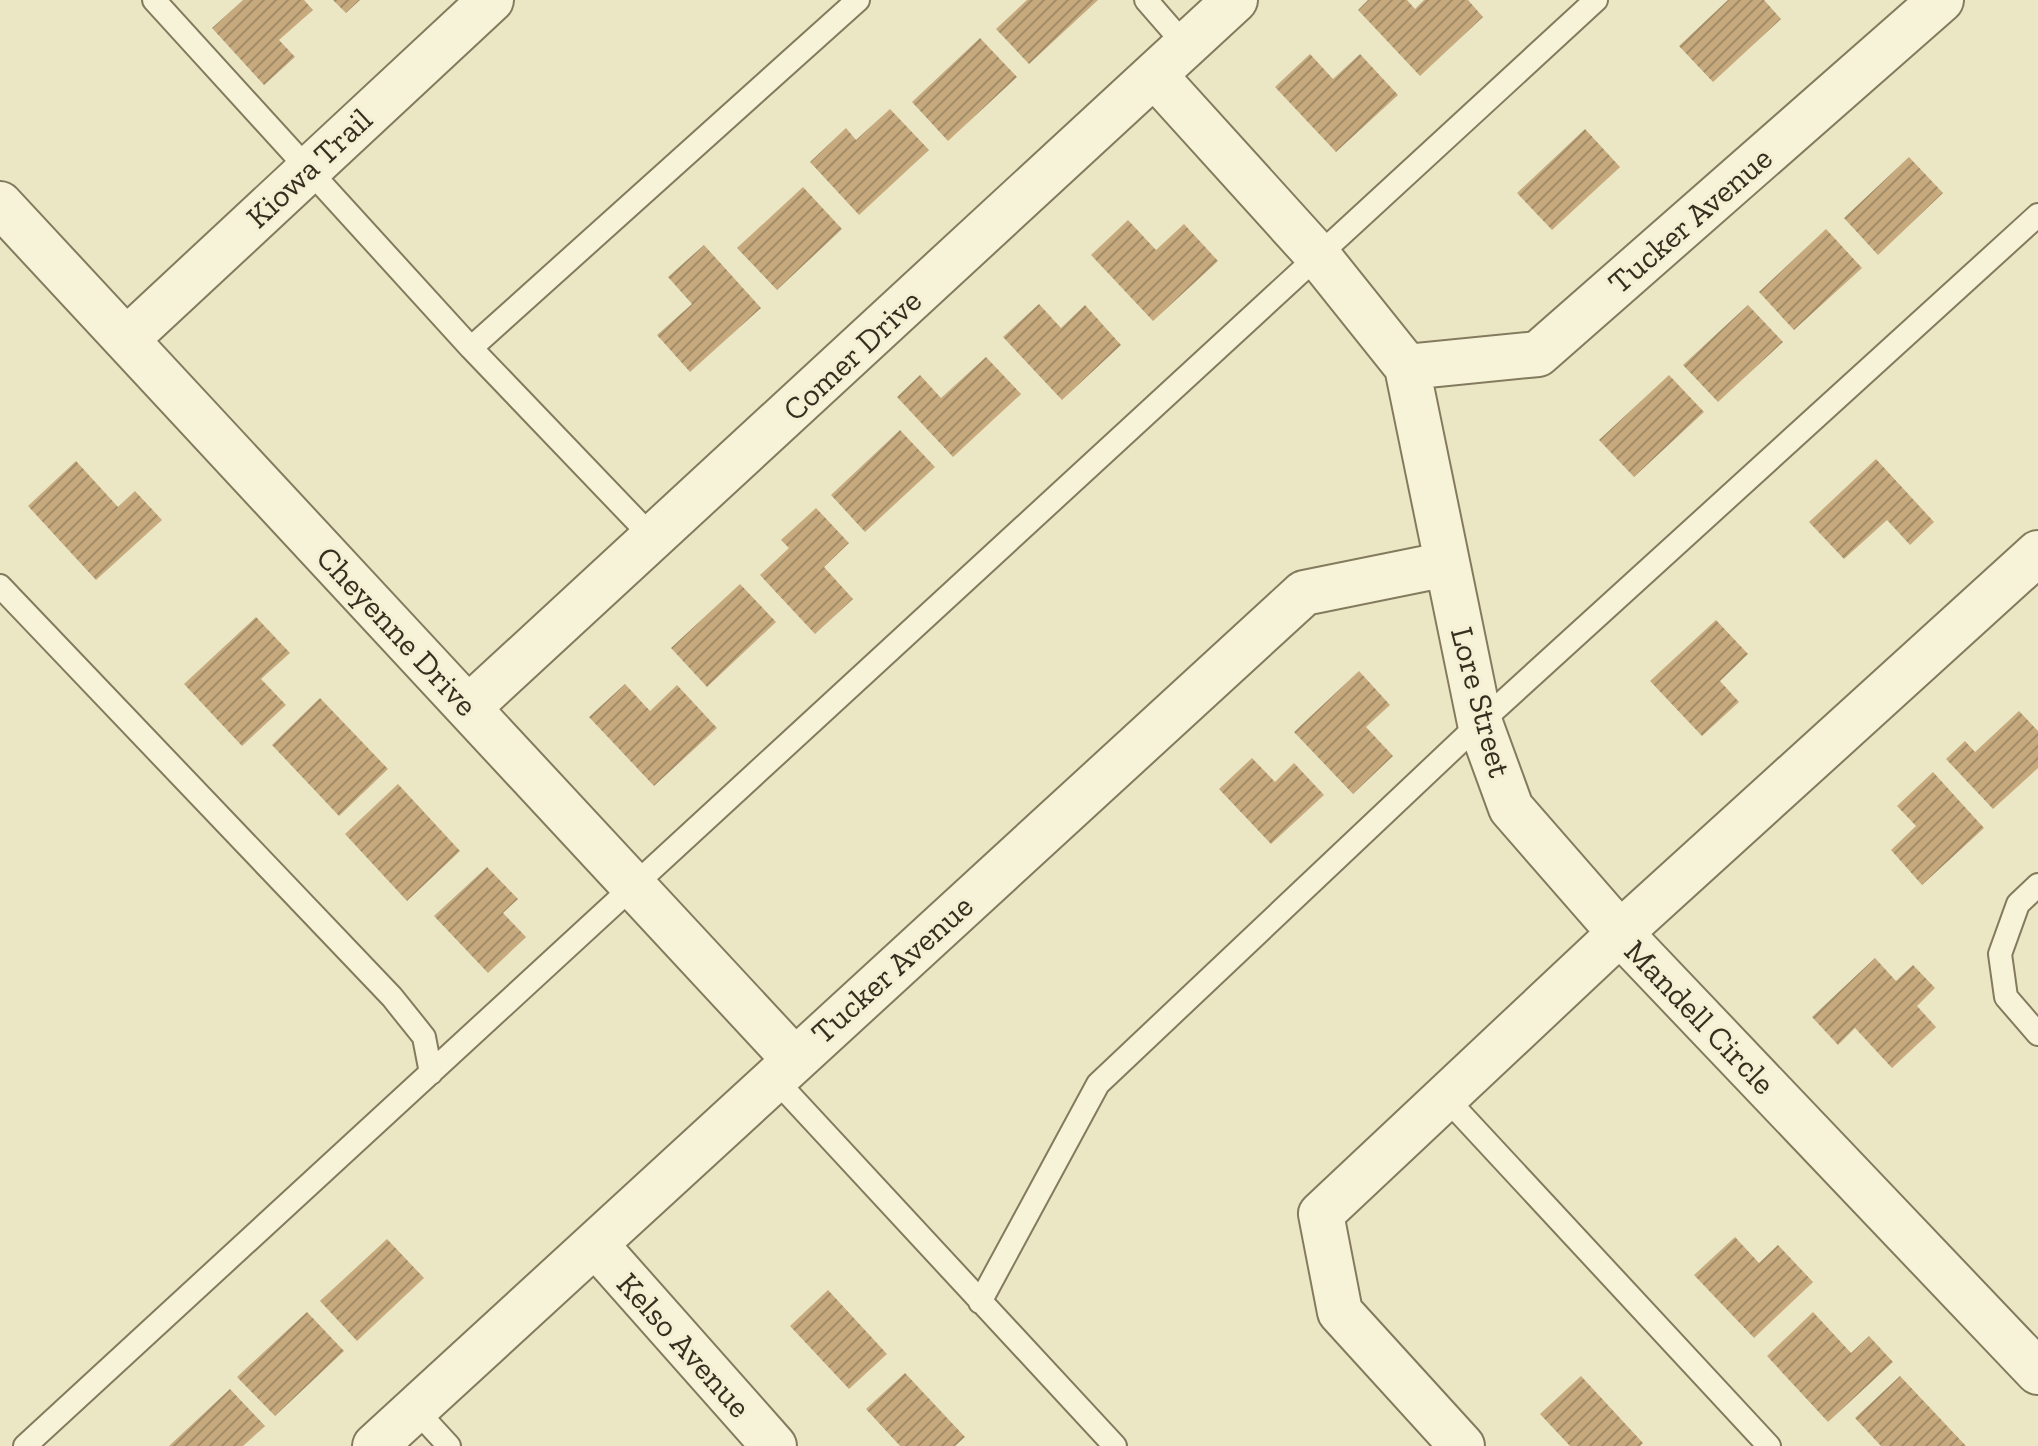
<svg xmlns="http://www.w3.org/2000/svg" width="2038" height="1446" viewBox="0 0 2038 1446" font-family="'Zilla Slab',serif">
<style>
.building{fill:url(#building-hatch)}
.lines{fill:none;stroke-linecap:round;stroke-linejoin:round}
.service-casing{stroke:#847a5d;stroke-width:26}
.minor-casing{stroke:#847a5d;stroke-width:48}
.service{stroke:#f6f3d8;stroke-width:22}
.minor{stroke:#f6f3d8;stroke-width:44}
.labels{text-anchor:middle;stroke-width:6;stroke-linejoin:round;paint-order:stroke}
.street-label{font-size:32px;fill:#362f1f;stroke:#f3f0d4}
</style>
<defs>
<pattern id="building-hatch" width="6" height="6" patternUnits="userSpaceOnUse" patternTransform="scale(2)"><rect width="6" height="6" fill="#c6aa7e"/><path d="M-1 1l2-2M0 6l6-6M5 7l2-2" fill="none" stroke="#a28b67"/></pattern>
</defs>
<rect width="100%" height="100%" fill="#ebe7c5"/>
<path class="building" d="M243,0h61l9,10 -34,30 16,17 -31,28 -52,-57z
M333,0h27l-14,13z
M1027,0h71l-69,64 -33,-35z
M1368,0h39l8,9 9,-9h44l15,17 -63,59 -62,-66z
M1728,0h36l17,19 -68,63 -34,-36z
M980,38l37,39 -69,64 -36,-39z
M1310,54l23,25 27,-25 38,41 -62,57 -61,-65z
M890,109l39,41 -70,65 -49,-53 36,-34 10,12z
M1585,129l35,38 -68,63 -35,-37z
M1909,157l34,36 -65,62 -34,-37z
M803,187l39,42 -65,61 -40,-42z
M1128,220l28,30 28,-26 34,37 -65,60 -62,-66z
M1826,229l36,39 -68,62 -35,-38z
M704,245l57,63 -71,64 -33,-37 35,-31 -24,-27z
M1039,304l22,24 24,-23 36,40 -59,55 -59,-63z
M1748,305l35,37 -65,60 -35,-37z
M986,357l35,37 -68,63 -56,-60 23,-22 21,23z
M1669,375l35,37 -70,65 -35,-37z
M900,430l35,37 -70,65 -34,-37z
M1876,459l58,63 -24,23 -23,-25 -43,39 -35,-37z
M76,461l42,46 17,-16 27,29 -66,60 -68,-74z
M816,508l33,35 -25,24 29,32 -38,35 -55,-59 29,-27 -8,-8z
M740,584l36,38 -69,65 -36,-39z
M256,617l34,36 -29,26 25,26 -44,41 -58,-62z
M1716,620l32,34 -28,27 19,21 -37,34 -52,-55z
M1359,671l31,34 -24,22 27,29 -40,38 -59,-62z
M625,684l25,27 27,-26 40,43 -63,58 -65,-69z
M320,698l68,71 -49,47 -67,-71z
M2019,711l19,20v37l-45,41 -47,-50 19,-18 10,11z
M1252,758l23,24 19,-19 30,32 -53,49 -52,-55z
M1933,772l51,56 -62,57 -31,-35 25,-24 -19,-20z
M398,784l62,67 -53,50 -62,-67z
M487,867l31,32 -15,14 23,24 -38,36 -54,-57z
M1875,958l21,23 17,-16 22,23 -18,18 19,21 -44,41 -37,-40 -17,17 -26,-28z
M1735,1237l24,26 19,-18 35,37 -59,56 -60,-63z
M387,1239l37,39 -67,63 -37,-40z
M828,1290l59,64 -38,35 -59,-63z
M307,1312l37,39 -69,65 -38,-39z
M1813,1312l38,41 18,-17 24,26 -65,60 -61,-66z
M905,1373l60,64 -10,9h-55l-34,-37z
M1581,1376l62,67 -3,3h-70l-30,-32z
M1900,1376l66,70h-85l-26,-28z
M230,1389l35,37 -22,20h-74z"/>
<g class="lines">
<g class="service-casing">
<path id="service" d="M154,0l317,348 182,190
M1146,0l40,46
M471,348l387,-348
M0,586l392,411 32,40 7,36
M2038,885l-20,19 -18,50 6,43 32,37
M773,1077l342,369
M1445,1097l324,349
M980,1302l118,-218 382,-361 558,-508
M415,1409l34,37
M25,1446l1571,-1446"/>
</g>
<g class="minor-casing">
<path id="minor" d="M1156,77l163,180 88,110 73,356 31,85 109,125 418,439
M0,204l794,855
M128,338l363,-338
M1407,367l131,-13 403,-354
M468,708l767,-708
M595,1244l179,202
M375,1446l929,-853 143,-29
M1462,1446l-122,-134 -19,-98 299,-281 418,-380"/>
</g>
<use href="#service" class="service"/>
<use href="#minor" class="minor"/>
</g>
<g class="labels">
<g class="street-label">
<text transform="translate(309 168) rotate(-43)" y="11">Kiowa Trail</text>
<text transform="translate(1690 220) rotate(-41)" y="11">Tucker Avenue</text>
<text transform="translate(852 355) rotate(-43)" y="11">Comer Drive</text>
<text transform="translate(397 631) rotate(47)" y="11">Cheyenne Drive</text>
<text transform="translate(1481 702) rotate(75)" y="11">Lore Street</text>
<text transform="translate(892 969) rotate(-42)" y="11">Tucker Avenue</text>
<text transform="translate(1700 1017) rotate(46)" y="11">Mandell Circle</text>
<text transform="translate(684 1345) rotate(48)" y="11">Kelso Avenue</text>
</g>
</g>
</svg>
